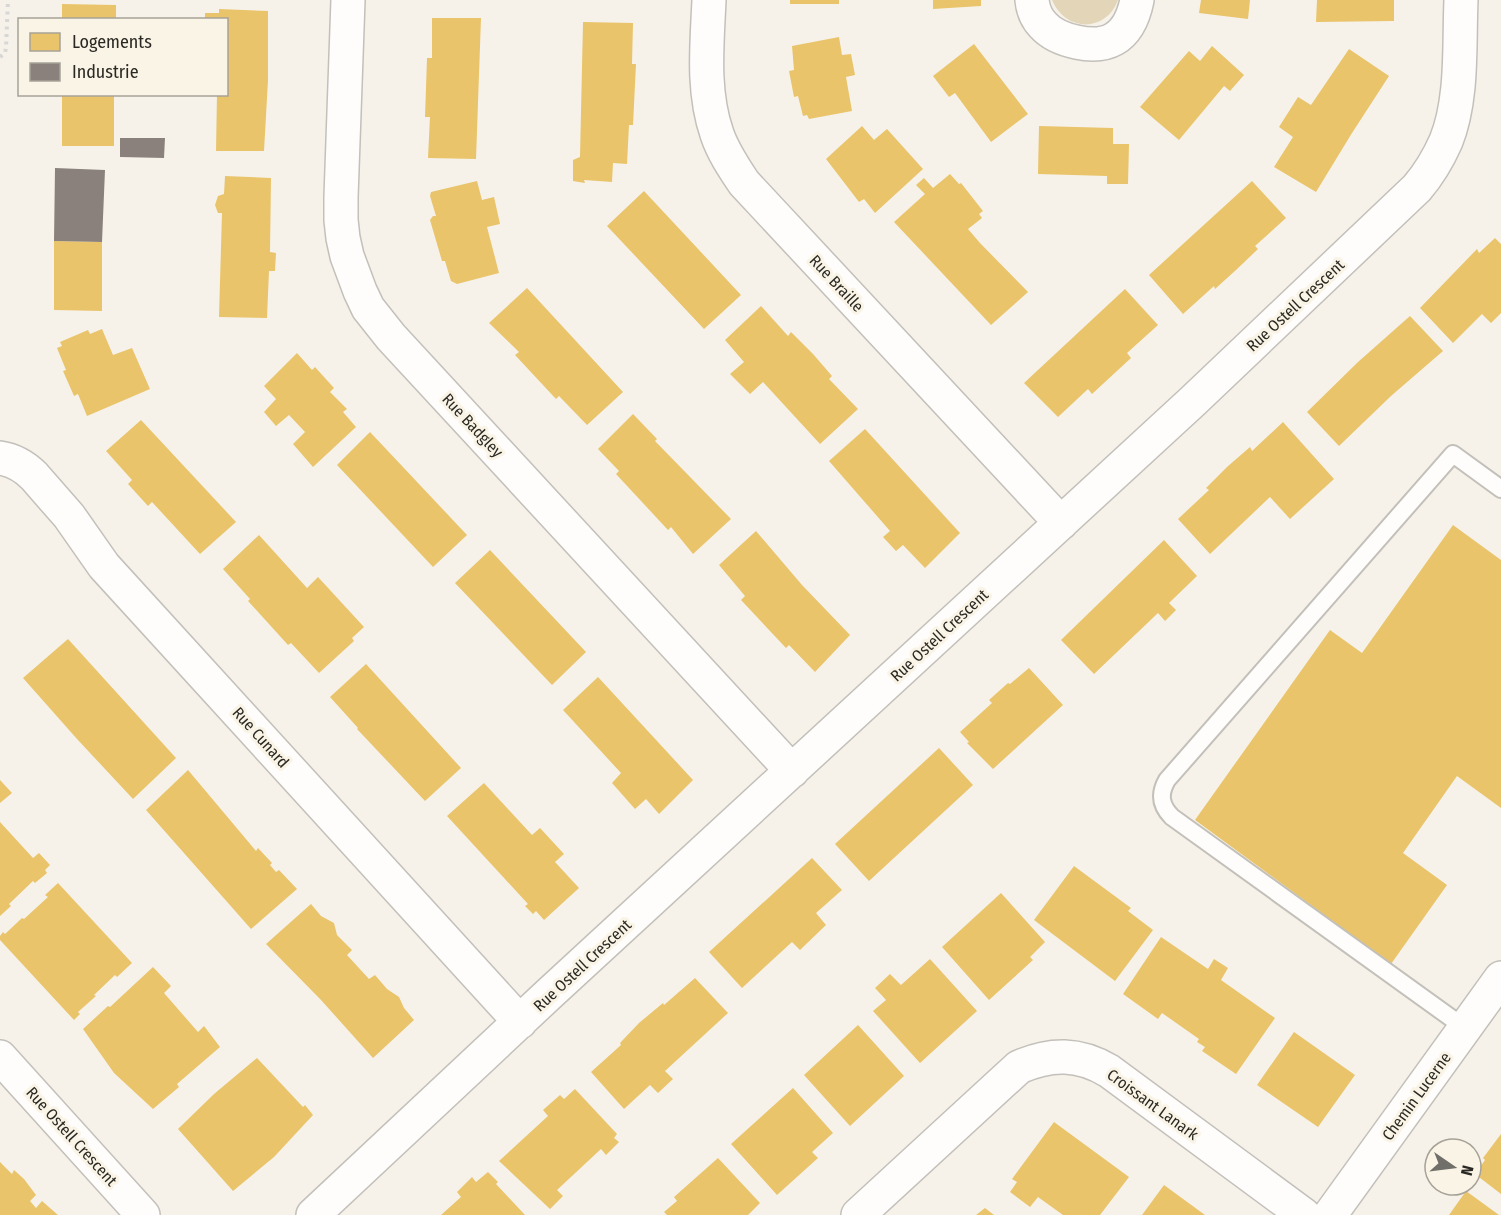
<svg xmlns="http://www.w3.org/2000/svg" width="1501" height="1215" viewBox="0 0 1501 1215" font-family="'Fira Sans Condensed',sans-serif">
<style>
.green{fill:#e3d5b7}
.homes{fill:#e9c46a}
.industry{fill:#8a817c}
.lines{fill:none;stroke-linecap:round;stroke-linejoin:round}
.lane-casing{stroke:#c3c0ba;stroke-width:20}
.street-casing{stroke:#c3c0ba;stroke-width:36}
.secondary-casing{stroke:#c3c0ba;stroke-width:36}
.path{stroke:#d8d7d5;stroke-width:4;stroke-dasharray:3 4.5;stroke-linecap:butt}
.lane{stroke:#fefdfc;stroke-width:16}
.street{stroke:#fefdfc;stroke-width:33}
.secondary{stroke:#fefdfc;stroke-width:33}
.labels{text-anchor:middle;stroke-width:6;stroke-linejoin:round;paint-order:stroke}
.street-label{font-size:16px;fill:#2a2823;stroke:#faf4e6}
</style>
<rect width="100%" height="100%" fill="#f6f2ea"/>
<path class="green" d="M1052,0h66c-12,33 -53,32 -66,0z"/>
<path class="homes" d="M790,0h49v4h-49z
M933,0h48v6l-48,3z
M1201,0h49l-2,19 -49,-6z
M1317,0h77v21l-78,1z
M62,4l54,1v15h-54z
M219,9l49,2v69l-4,71h-48l1,-57h9v-74h-21v-7h14z
M432,18h49l-5,141 -48,-1 2,-41h-5l1,-29 1,-30h5z
M583,22l50,1 -1,41h4l-3,61h-4l-2,39 -14,-1 -1,19 -28,-2 1,3 -12,-2v-21l7,-3z
M839,37l3,18 9,-1 4,21 -9,2 6,34 -43,8 -2,-4 -4,1 -5,-20 -4,1 -5,-26 5,-1 -2,-24z
M974,44l54,70 -37,28 -36,-49 -6,4 -16,-21z
M1212,46l32,29 -14,16 -6,-5 -45,54 -39,-33 49,-56 11,10z
M1349,49l40,27 -37,57 -36,59 -42,-25 19,-30 -14,-10 19,-30 13,8z
M62,94h52v52h-52z
M862,126l12,14 13,-11 36,40 -48,44 -11,-14 -5,3 -33,-43z
M1039,126l74,2v16h16l-1,40h-21v-8l-69,-2z
M950,174l9,10 2,-1 22,28 -4,3 3,4 -14,11 12,14 48,49 -37,33 -97,-103 31,-28 -9,-9 8,-7 9,10z
M225,176l46,2 -1,74 6,1 -1,18h-6l-2,47 -48,-1 3,-104h-4l-3,-8 3,-9 6,-2z
M477,181l5,19 12,-3 6,27 -13,3 12,46 -42,11 -6,-3 -6,-20h-3l-12,-41 3,-4h3l-6,-20 1,-4z
M1252,181l34,37 -31,28 3,3 -22,21 -21,19 -1,-3 -31,28 -34,-39z
M644,191l97,104 -37,34 -97,-103z
M1495,238l6,6v69l-10,10 -9,-9 -29,29 -33,-35 57,-59 2,4z
M54,241l48,1v69l-48,-1z
M527,288l96,104 -36,33 -28,-29 -3,3 -41,-44 4,-3 -30,-29z
M1125,289l33,36 -31,28 4,5 -39,36 -4,-5 -30,28 -34,-34z
M761,306l27,30 3,-4 22,22 19,22 -3,3 29,30 -38,35 -57,-62 -13,12 -20,-20 14,-12 -19,-22z
M1410,316l33,35 -52,45 -52,50 -32,-34 51,-50z
M102,329l11,26 19,-7 18,41 -63,27 -9,-22 -4,2 -11,-25 3,-1 -9,-22 5,-2 -2,-4 28,-12 2,4z
M297,353l15,17 3,-3 19,21 -4,4 17,17 -4,3 13,15 -43,40 -20,-23 12,-12 -16,-17 -13,11 -12,-14 12,-13 -12,-13z
M633,414l24,25 -2,2 76,78 -38,35 -22,-27 -3,3 -52,-56 3,-3 -21,-22z
M141,420l95,102 -36,32 -48,-52 -4,4 -20,-22 4,-4 -26,-29z
M1283,422l51,57 -44,40 -20,-22 -60,57 -32,-35 31,-29 -3,-2 21,-21 23,-20 2,4z
M865,429l95,104 -35,35 -22,-23 -7,6 -13,-14 7,-6 -61,-70z
M370,432l97,103 -34,32 -96,-102z
M1453,525l48,35v248l-44,-32 -54,77 44,32 -56,79 -196,-144 135,-190 32,23z
M756,531l46,54 48,50 -35,37 -26,-27 -3,3 -45,-48 4,-4 -26,-31z
M259,535l48,53 11,-11 46,50 -12,11 2,3 -35,32 -28,-30 -3,2 -40,-44 2,-2 -27,-30z
M1164,540l33,36 -28,27 7,7 -11,11 -7,-8 -64,61 -33,-34z
M490,550l96,102 -34,33 -97,-102z
M68,639l108,119 -43,41 -56,-60 -54,-61z
M366,664l95,104 -36,33 -68,-72 1,-1 -28,-31z
M1029,668l34,37 -70,64 -26,-26 2,-1 -9,-10 32,-29 -3,-3 19,-17 2,1z
M598,677l95,103 -34,34 -13,-15 -11,10 -23,-26 9,-10 -58,-63z
M939,748l34,37 -104,96 -34,-37z
M188,770l68,81 2,-3 14,15 -2,2 6,7 3,-2 18,19 -46,40 -105,-119z
M0,780l12,13 -12,10z
M484,783l48,52 8,-7 24,26 -9,8 24,26 -35,32 -8,-9 -3,3 -8,-8 3,-2 -81,-88z
M0,822l33,36 6,-5 11,12 -5,5 2,3 -12,10 -2,-2 -24,23 2,2 -11,10z
M812,858l30,32 -26,23 10,12 -26,25 -8,-8 -50,46 -33,-36z
M1074,866l57,42 -3,3 25,19 -38,51 -81,-61z
M58,883l74,80 -15,14 -2,-2 -21,20 2,1 -18,16 2,2 -6,6 -74,-80v-4l3,-4 2,2 17,-16 2,1 24,-22 -3,-2z
M1001,893l44,49 -15,15 3,3 -44,40 -47,-53z
M311,904l10,12 13,7 3,12 15,15 -5,5 22,24 6,-4 12,14 12,8 5,11 10,12 -41,38 -52,-58 -55,-56z
M1161,937l47,32 6,-10 14,9 -7,12 54,38 -39,56 -34,-23 3,-4 -8,-5 2,-3 -37,-26 -4,6 -35,-25z
M930,959l47,52 -57,52 -47,-52 13,-11 -11,-12 15,-14 11,11z
M153,967l18,19 -7,7 34,39 6,-6 16,21 -43,37 2,3 -26,22 -39,-36 -31,-44 25,-23 2,1z
M695,978l33,35 -63,58 8,8 -15,14 -8,-8 -26,24 -33,-37 30,-27 -1,-2 19,-20 24,-20 1,2z
M858,1025l46,51 -54,50 -46,-51z
M1294,1032l61,43 -37,52 -61,-42z
M257,1058l46,49 2,-2 8,10 -39,42 -41,34 -55,-62 36,-35z
M793,1088l40,45 -21,19 6,6 -41,37 -46,-51z
M575,1089l42,45 -3,4 5,4 -13,13 -5,-6 -44,41 6,6 -13,13 -51,-48 49,-45 -5,-6 17,-15 4,4z
M1054,1122l75,55 -29,38h-37l-25,-18 -8,10 -20,-15 7,-10 -5,-3z
M1501,1134v60l-26,-20 10,-14 -2,-2z
M718,1158l42,45 -12,12h-81l-3,-3 13,-11 -3,-4z
M0,1162l12,12 2,-4 10,9 12,16 -6,6 6,7 6,-7 16,14h-58z
M488,1172l10,10 -2,2 29,31h-84l20,-18 -4,-5 15,-15 4,5z
M1164,1185l41,30h-63z
M1466,1191l33,24h-50z
M985,1208l9,7h-18z"/>
<path class="industry" d="M120,138h45l-1,20 -44,-1z
M55,168l50,2 -3,72 -48,-1z"/>
<g class="lines">
<g class="lane-casing">
<path id="lane" d="M1465,1028l-293,-211c-12,-12 -13,-23 -5,-37l286,-326 48,35"/>
</g>
<g class="street-casing">
<path id="street" d="M348,0l-7,197v23l2,18 4,18 13,35 8,17 23,29 401,434
M709,0c-2,45 -7,91 8,134 6,18 17,34 27,49l317,340
M1032,0c1,10 4,18 11,25 14,16 52,25 71,14 14,-8 20,-24 23,-39
M0,458c13,2 24,8 34,18l35,40 35,50 416,456
M0,1057l143,158
M313,1215l236,-221 644,-593 224,-213c12,-14 21,-29 29,-47 17,-42 13,-96 15,-141
M858,1215l161,-148c32,-14 60,-14 90,4l195,144"/>
</g>
<g class="secondary-casing">
<path id="secondary" d="M1330,1215l171,-237"/>
</g>
<path class="path" d="M0,57l5,-4 1,-5 2,-48"/>
<use href="#lane" class="lane"/>
<use href="#street" class="street"/>
<use href="#secondary" class="secondary"/>
</g>
<g class="labels">
<g class="street-label">
<text transform="translate(837 283) rotate(47)" y="6">Rue Braille</text>
<text transform="translate(1295 305) rotate(-43)" y="6">Rue Ostell Crescent</text>
<text transform="translate(473 425) rotate(47)" y="6">Rue Badgley</text>
<text transform="translate(939 635) rotate(-43)" y="6">Rue Ostell Crescent</text>
<text transform="translate(261 737) rotate(48)" y="6">Rue Cunard</text>
<text transform="translate(582 965) rotate(-43)" y="6">Rue Ostell Crescent</text>
<text transform="translate(1416 1096) rotate(-54)" y="6">Chemin Lucerne</text>
<text transform="translate(1153 1104) rotate(36)" y="6">Croissant Lanark</text>
<text transform="translate(72 1136) rotate(48)" y="6">Rue Ostell Crescent</text>
</g>
</g>
<rect x="18" y="18" width="210" height="78" fill="#faf4e6" stroke="#a7a298" stroke-width="1.5"/>
<rect x="30" y="33" width="30" height="18" fill="#e9c46a" stroke="#a7a298" stroke-width="1.5"/>
<text x="72" y="48" font-size="18" fill="#2a2823">Logements</text>
<rect x="30" y="63" width="30" height="18" fill="#8a817c" stroke="#a7a298" stroke-width="1.5"/>
<text x="72" y="78" font-size="18" fill="#2a2823">Industrie</text>
<g transform="translate(1453 1167) rotate(104)"><circle r="28" fill="#faf4e6" stroke="#a7a298" stroke-width="1.5"/>
<path d="M0-4.5L10 22L0 15L-10 22Z" fill="#716f69"/>
<text y="-9" font-size="16" font-weight="bold" text-anchor="middle" fill="#2a2823">N</text>
</g>
</svg>
